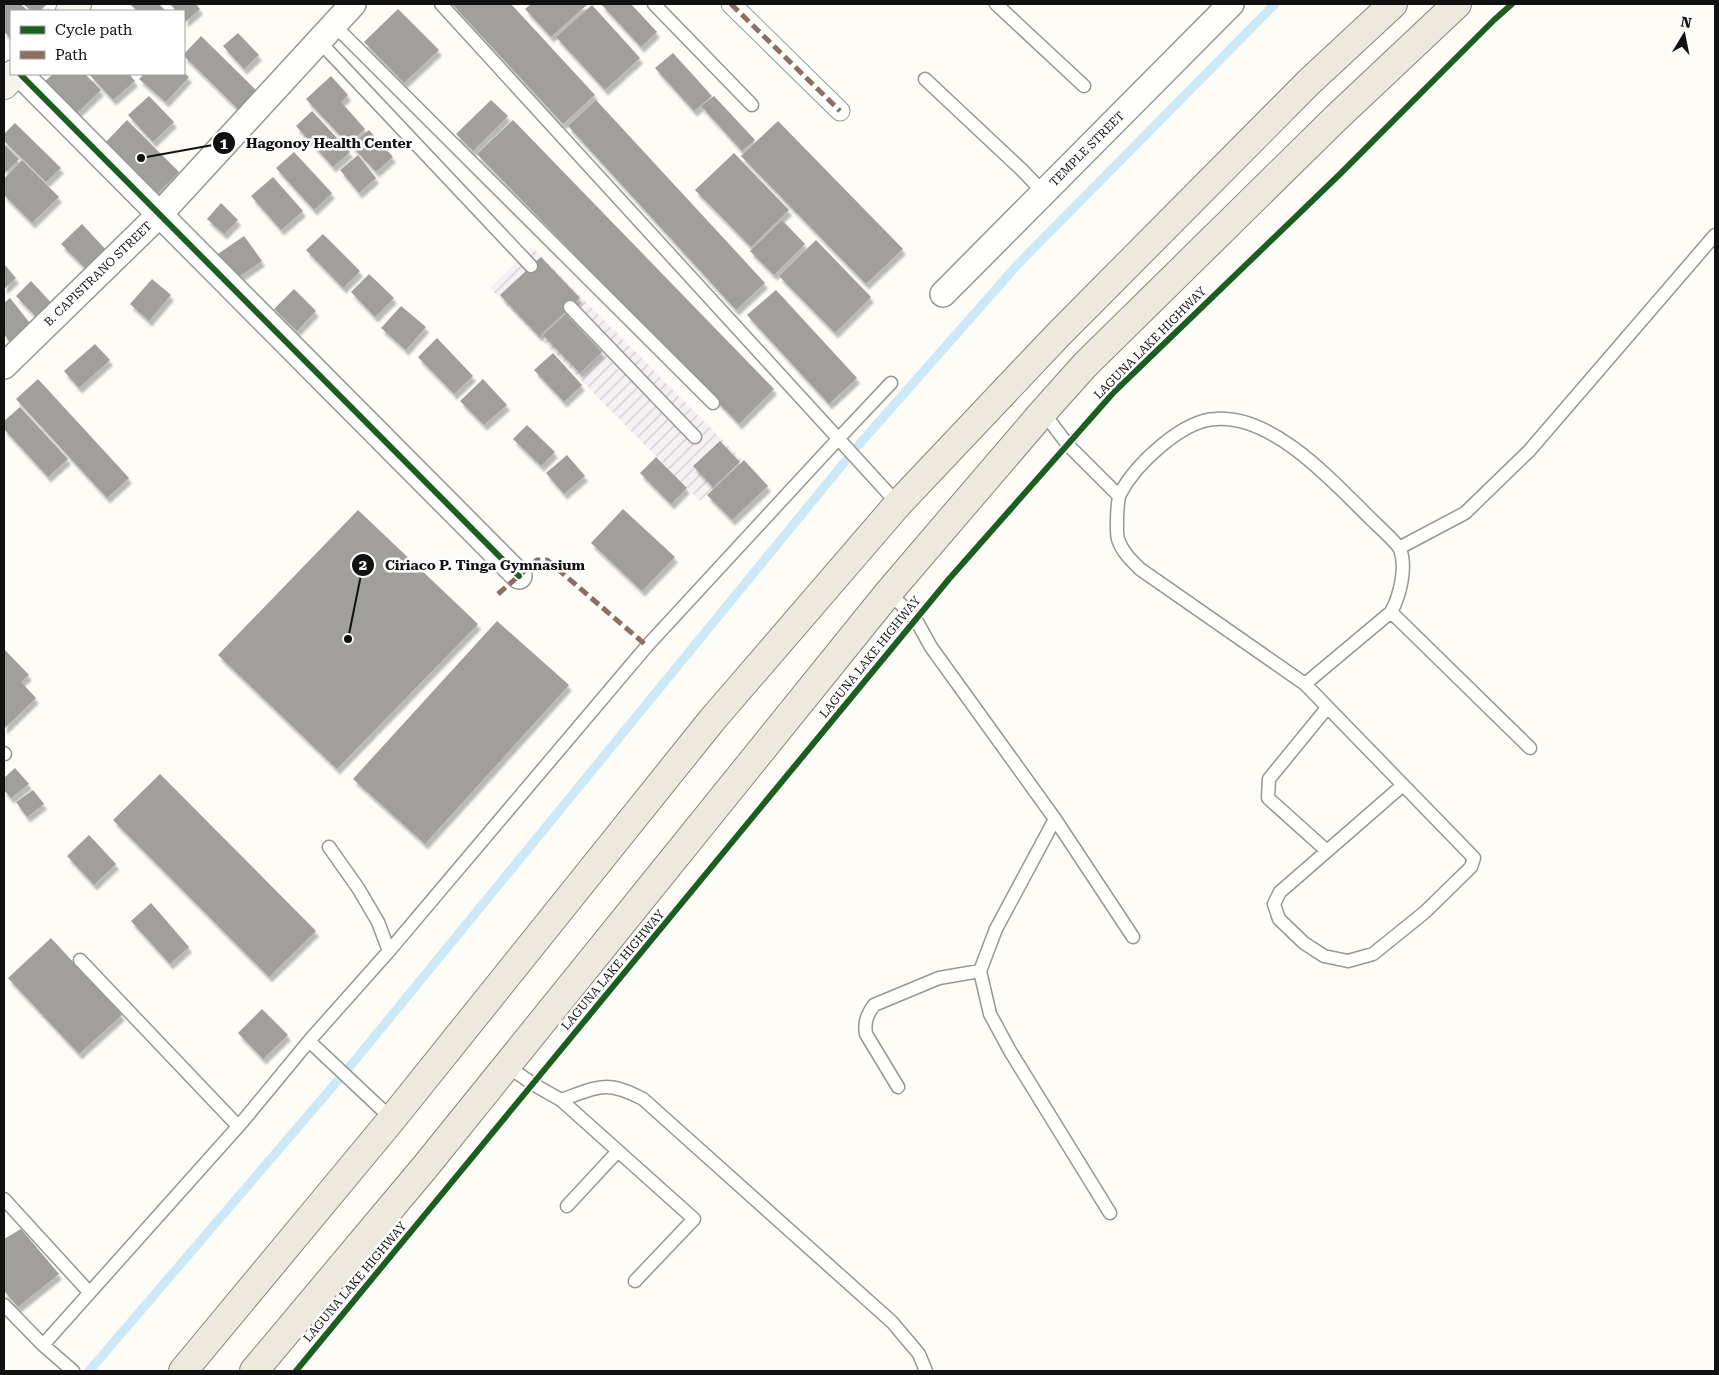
<svg xmlns="http://www.w3.org/2000/svg" width="1719" height="1375" viewBox="0 0 1719 1375" font-family="'Roboto Serif',serif">
<style>
.industrial{fill:url(#industrial-furrows)}
.lines{fill:none;stroke-linecap:round;stroke-linejoin:round}
.stream{stroke:#cde8f7;stroke-width:9}
.building{fill:#a19f9c;filter:url(#shadow)}
.service-casing{stroke:#979795;stroke-width:15}
.pedestrian-casing{stroke:#979795;stroke-width:21}
.minor-casing{stroke:#979795;stroke-width:28}
.secondary-casing{stroke:#8e8d8b;stroke-width:30}
.primary-casing{stroke:#858482;stroke-width:30}
.service{stroke:#fffffe;stroke-width:12}
.pedestrian{stroke:#fffffe;stroke-width:19}
.minor{stroke:#fffffe;stroke-width:25}
.secondary{stroke:#f6f4eb;stroke-width:28}
.primary{stroke:#ede9dc;stroke-width:28}
.quiet{stroke:#8d6e63;stroke-width:5;stroke-dasharray:10 5;stroke-linecap:butt}
.cycleway-casing{stroke:#fff;stroke-width:9}
.cycleway{stroke:#1b5e20;stroke-width:6}
.labels{text-anchor:middle;stroke-width:5;stroke-linejoin:round;paint-order:stroke}
.street-label{font-size:12px;fill:#111;stroke:#fff}
.leader{fill:none;stroke:#111;stroke-width:2}
.callout-dot{fill:#111;stroke:#fff;stroke-width:2}
.mark-label{font-size:15px;text-anchor:middle;font-weight:bold;fill:#fff}
.callout-label{font-size:14px;text-anchor:middle;font-weight:bold;fill:#111;stroke:#fff;stroke-width:5;stroke-linejoin:round;paint-order:stroke}
</style>
<defs>
<pattern id="industrial-furrows" width="10" height="10" patternUnits="userSpaceOnUse" patternTransform="scale(1.25)"><rect width="10" height="10" fill="#f5f0f3"/><path d="M-1 1l2-2M0 10L10 0M9 11l2-2" fill="none" stroke="#d1cdcf"/></pattern>
<filter id="shadow"><feDropShadow dx="3" dy="5.5" stdDeviation="1" flood-color="#0004"/></filter>
</defs>
<rect width="100%" height="100%" fill="#fdfcf7"/>
<path class="industrial" d="M532,247l210,213 -42,41 -210,-213z"/>
<g class="lines">
<path class="stream" d="M89,1371l263,-307 504,-616 163,-185 256,-259"/>
</g>
<path class="building" d="M4,4h16l9,7h-18l-1,26 -6,-5z
M23,4h24l-7,7h-9z
M130,4h29l7,7h-29z
M170,4h26l4,5 -15,13 -1,-11h-8z
M452,4h59l84,91 -32,29z
M531,4h57l-37,33 -26,-28z
M601,4h30l26,28 -16,15z
M592,5l48,53 -35,32 -49,-53z
M398,9l41,41 -35,33 -40,-41z
M238,33l21,22 -15,14 -21,-23z
M201,36l60,59 -19,18 -58,-57v-2z
M673,53l39,43 -18,15 -39,-43z
M184,73l5,4 -23,25 -27,-23 5,-5z
M53,74h32l16,16 -25,24 -32,-32z
M89,74h40l6,7 -22,19z
M331,76l17,19 -7,7 24,27 -17,15 -42,-45z
M149,96l25,26 -21,20 -25,-27z
M714,96l41,44 -13,11 -41,-45z
M491,100l17,16 -35,35 -17,-17z
M596,100l169,183 -29,27 -168,-184z
M312,111l38,41 -17,15 -37,-41z
M127,120l52,52 -24,24 -52,-51z
M513,120l261,269 -35,35 -262,-270z
M778,121l125,128 -37,35 -125,-128z
M15,123l46,45 -15,14 -42,-41v-7z
M369,130l24,27 -17,15 -25,-27z
M4,144l15,15 -15,15z
M294,152l38,41 -18,17 -38,-42z
M734,153l55,57 -38,37 -56,-57z
M358,155l18,23 -17,15 -19,-23z
M22,160l37,37 -27,26 -28,-28v-16z
M273,177l30,34 -22,19 -30,-34z
M221,203l17,17 -14,14 -17,-15z
M782,220l23,24 -31,31 -24,-24z
M82,224l25,27 -20,19 -26,-26z
M323,234l37,37 -17,17 -37,-38z
M244,236l18,25 -29,20 -18,-25z
M816,240l55,57 -36,36 -56,-57z
M541,257l39,41 -41,38 -39,-41z
M4,264l12,14 -12,11z
M369,274l25,24 -19,19 -24,-25z
M152,279l19,16 -22,26 -19,-17z
M31,281l25,27 -15,14 -25,-26z
M294,289l22,22 -19,20 -23,-22z
M776,290l81,88 -28,26 -82,-89z
M10,298l26,33 -22,17 -10,-14v-31z
M401,306l25,21 -20,23 -25,-22z
M566,314l36,38 -22,21 -37,-38z
M437,338l36,38 -19,18 -36,-37z
M95,344l15,16 -31,28 -15,-17z
M553,353l29,32 -18,17 -30,-32z
M38,379l91,99 -22,20 -91,-99z
M483,379l24,26 -23,20 -24,-24z
M20,407l48,52 -20,18 -44,-48v-8z
M527,425l28,27 -14,14 -28,-27z
M720,441l20,21 -27,25 -20,-21z
M567,455l18,21 -21,18 -18,-21z
M656,457l31,31 -16,16 -31,-31z
M744,460l24,26 -36,34 -25,-25z
M623,509l52,48 -33,34 -51,-48z
M358,510l120,114 -141,145 -119,-114z
M497,621l72,64 -144,159 -72,-65z
M4,649l25,26 -8,7 15,16 -32,31z
M15,768l14,16 -18,14 -7,-8v-12z
M160,774l156,157 -47,46 -156,-157z
M33,790l11,14 -17,13 -11,-15z
M89,835l27,29 -22,21 -27,-29z
M151,903l38,44 -19,17 -39,-43z
M51,938l71,77 -43,39 -71,-76z
M262,1009l26,26 -25,24 -25,-26z
M21,1229l38,45 -41,33 -14,-16v-52z"/>
<g class="lines">
<g class="service-casing">
<path id="service" d="M441,4l457,500
M654,4l98,101
M996,4l88,82
M333,24l380,379
M318,40l213,226
M925,79l97,91 22,23
M570,307l125,130
M1043,412l25,33 51,51
M1399,548l66,-35 64,-62 186,-216
M889,592l27,28 15,27 124,172 78,118
M1391,612l139,136
M1305,684l86,-72c9,-16 16,-45 9,-63 -3,-6 -23,-24 -29,-30 -38,-37 -97,-104 -155,-100 -34,1 -81,46 -96,75 -3,6 -4,38 -2,45 4,13 13,21 22,30l165,115 169,174 -3,9 -46,45 -52,42 -25,7 -24,-5 -20,-13 -25,-24 -5,-15 6,-12 123,-107
M1327,708l-58,71 -1,19 59,53
M4,753l1,1
M1055,819l-59,110 -16,42 10,43 20,37 100,162
M329,847l29,41 20,34 11,29
M80,960l158,166
M309,1041l83,78
M507,1066l26,18 28,16c37,-13 45,-21 82,-1l249,223 27,32 7,17
M898,1087l-32,-53c-2,-12 1,-19 8,-29l65,-27 41,-7
M561,1100l133,119 -59,62
M4,1199l85,93
M567,1206l51,-55
M4,1305l39,40 30,26
M43,1345l200,-224 66,-80 80,-90 258,-305 192,-208 52,-55"/>
</g>
<g class="pedestrian-casing">
<path id="pedestrian" d="M731,4l109,107"/>
</g>
<g class="minor-casing">
<path id="minor" d="M20,74l499,502
M943,294l288,-290
M4,366l156,-152 193,-210"/>
</g>
<g class="secondary-casing">
<path id="secondary" d="M70,11l7,-7
M4,85l10,-11"/>
</g>
<g class="primary-casing">
<path id="primary" d="M183,1371l209,-252 320,-399 186,-216 158,-167 253,-255 84,-78
M254,1371l171,-204 464,-575 154,-180 42,-47 250,-246 122,-115"/>
</g>
<use href="#service" class="service"/>
<use href="#pedestrian" class="pedestrian"/>
<use href="#minor" class="minor"/>
<use href="#secondary" class="secondary"/>
<use href="#primary" class="primary"/>
<path class="quiet" d="M731,4l109,107
M498,594l39,-34h10l100,86"/>
<g class="cycleway-casing">
<path id="cycleway" d="M20,74l499,502
M296,1371l653,-792 165,-187 225,-217 155,-155 18,-16"/>
</g>
<use href="#cycleway" class="cycleway"/>
</g>
<g class="labels">
<g class="street-label">
<text transform="translate(1087 149) rotate(-45)" y="4">TEMPLE STREET</text>
<text transform="translate(98 274) rotate(-44)" y="4">B. CAPISTRANO STREET</text>
<text transform="translate(1150 343) rotate(-45)" y="4">LAGUNA LAKE HIGHWAY</text>
<text transform="translate(870 657) rotate(-51)" y="4">LAGUNA LAKE HIGHWAY</text>
<text transform="translate(613 970) rotate(-50)" y="4">LAGUNA LAKE HIGHWAY</text>
<text transform="translate(355 1282) rotate(-50)" y="4">LAGUNA LAKE HIGHWAY</text>
</g>
</g>
<path class="leader" d="M141 158L224 143M348 639L363 565"/>
<g class="callout-dot">
<circle cx="141" cy="158" r="5"/>
<circle cx="348" cy="639" r="5"/>
<circle cx="224" cy="143" r="12"/>
<circle cx="363" cy="565" r="12"/>
</g>
<g class="mark-label">
<text x="224" y="149">1</text>
<text x="363" y="570">2</text>
</g>
<g class="callout-label">
<text x="329" y="148">Hagonoy Health Center</text>
<text x="485" y="570">Ciriaco P. Tinga Gymnasium</text>
</g>
<rect width="1719" height="1375" fill="none" stroke="#111111" stroke-width="10"/>
<rect x="10" y="10" width="175" height="65" fill="#ffffff" stroke="#a0a0a0"/>
<rect x="20" y="26" width="25" height="8" fill="#1b5e20" stroke="#a0a0a0"/>
<text x="55" y="35" font-size="15" fill="#111111">Cycle path</text>
<rect x="20" y="51" width="25" height="8" fill="#8d6e63" stroke="#a0a0a0"/>
<text x="55" y="60" font-size="15" fill="#111111">Path</text>
<g transform="translate(1684 35) rotate(10)" stroke="#ffffff" stroke-width="4" paint-order="stroke">
<path d="M0-4L9 19L0 12L-9 19Z" fill="#111111"/>
<text y="-8" font-size="14" font-weight="bold" text-anchor="middle" fill="#111111">N</text>
</g>
</svg>
